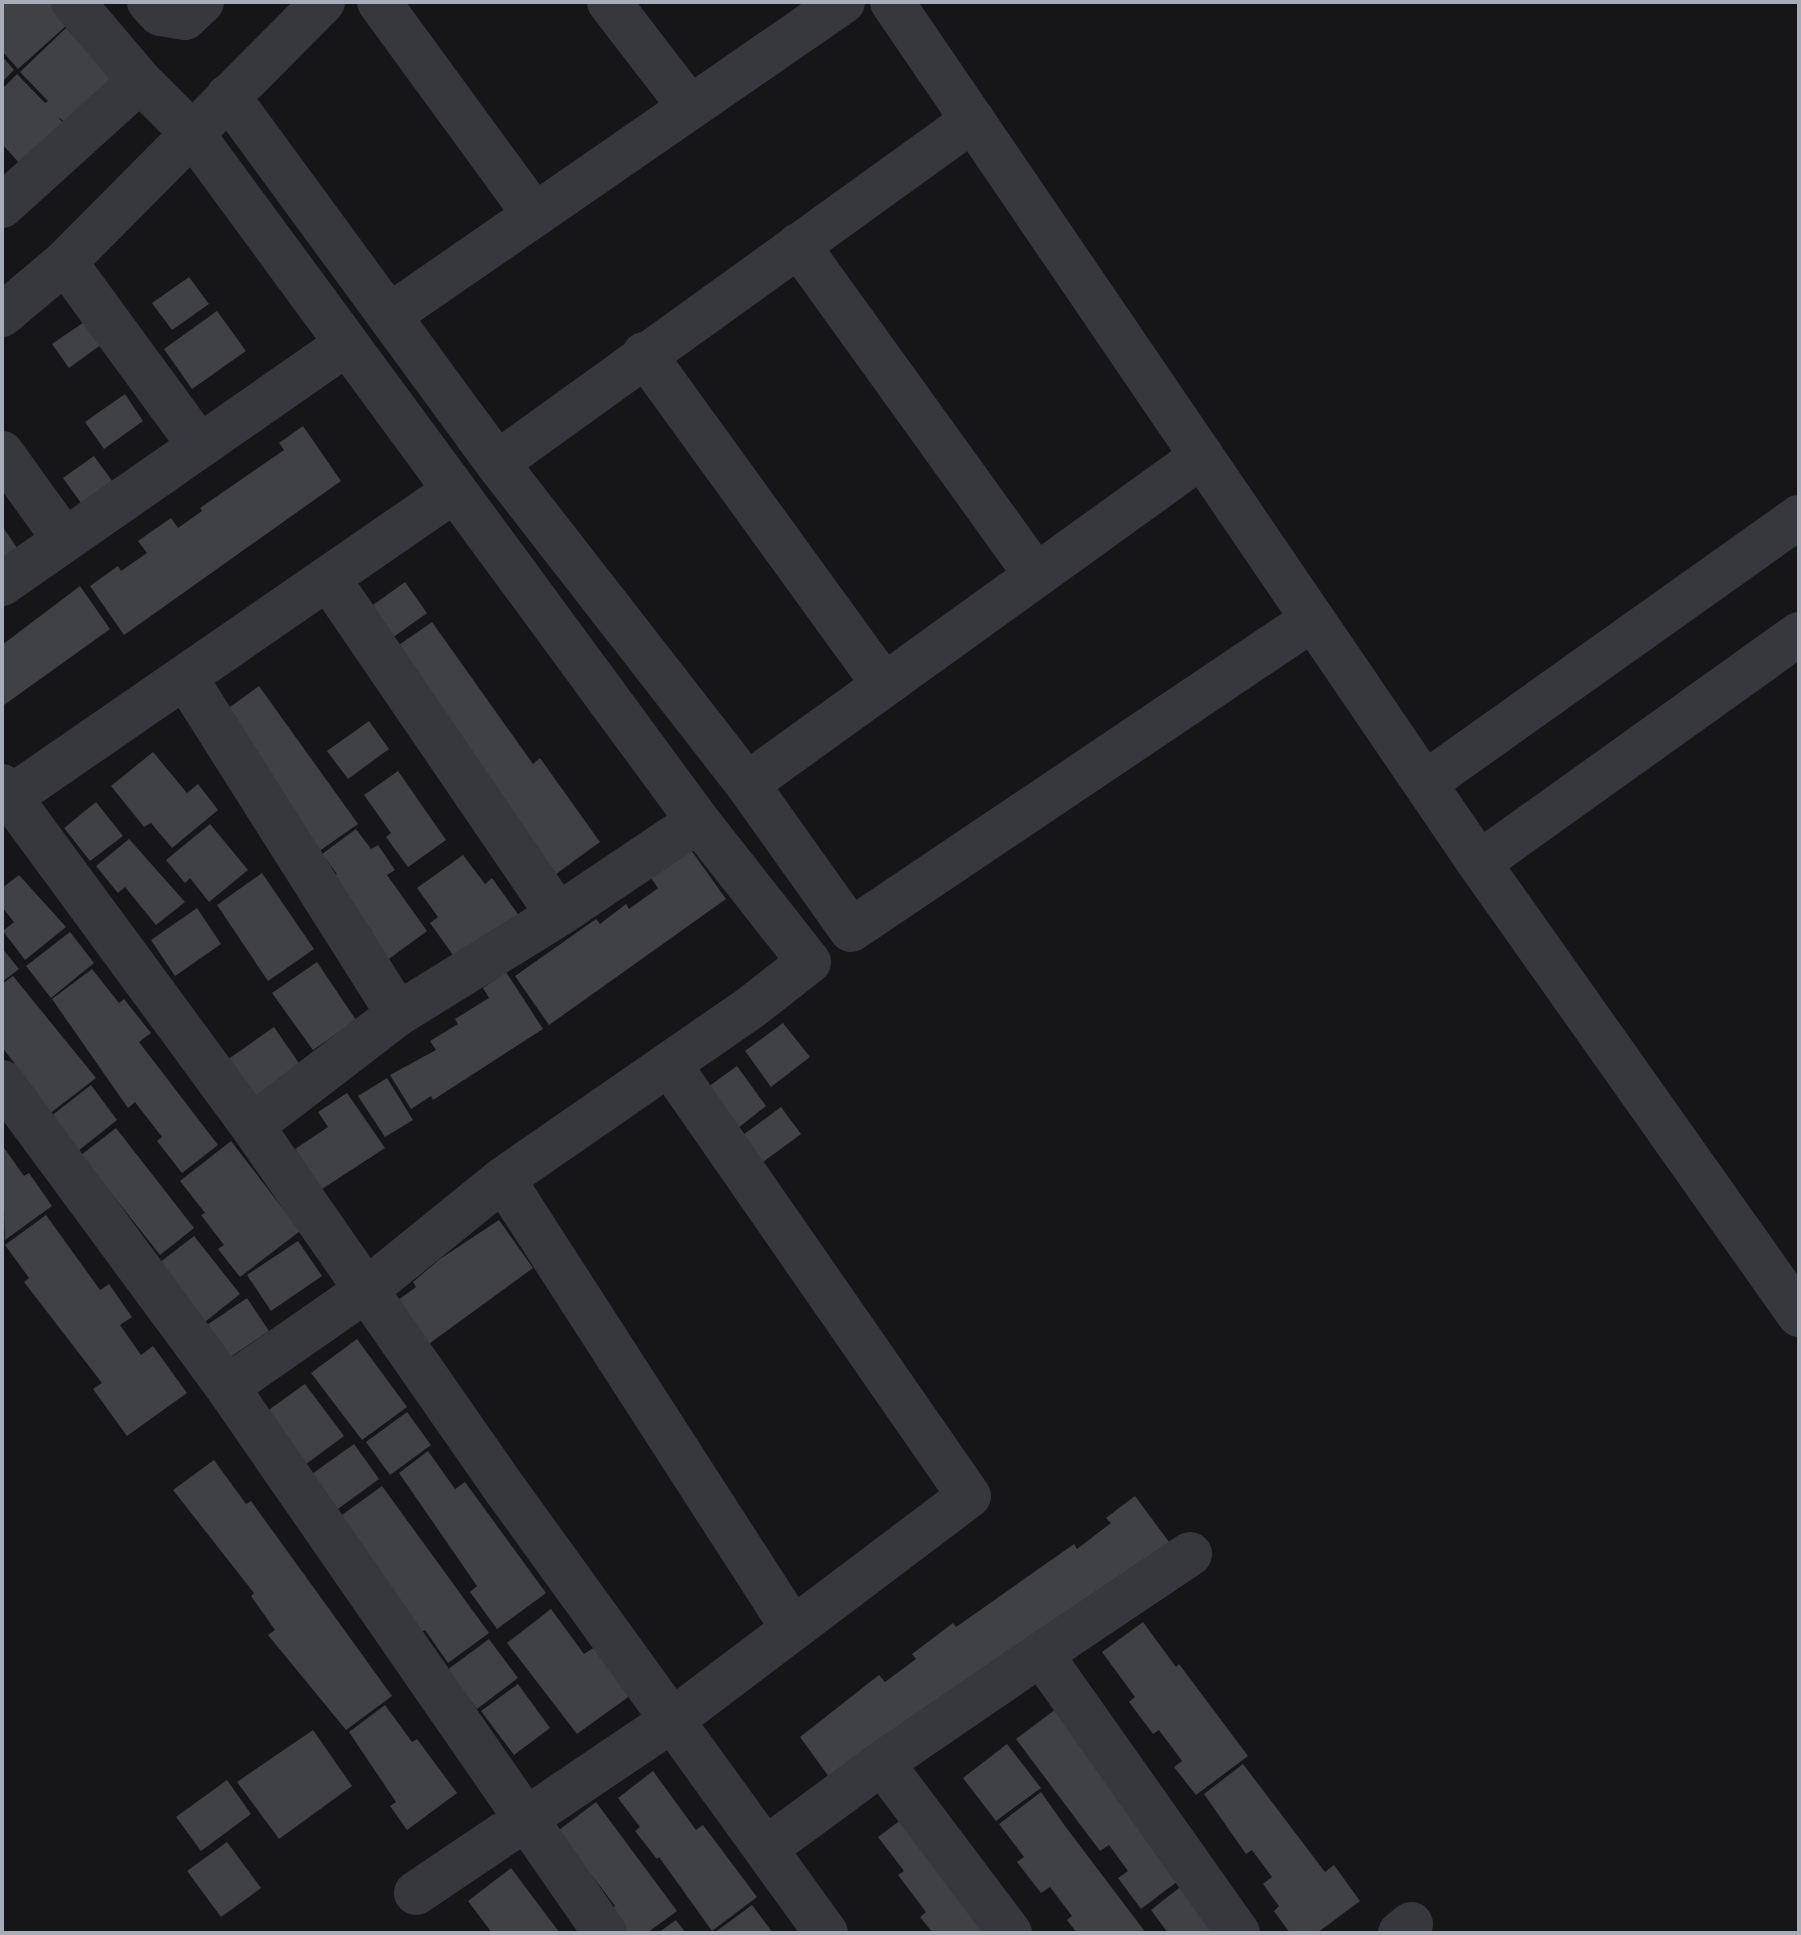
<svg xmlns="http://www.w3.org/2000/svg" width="1801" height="1935" viewBox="0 0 1801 1935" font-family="Inter,sans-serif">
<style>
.building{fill:#404145}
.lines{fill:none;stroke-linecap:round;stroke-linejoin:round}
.street{stroke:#37383d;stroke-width:44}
</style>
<rect width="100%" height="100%" fill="#161618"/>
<path class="building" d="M2,2h47l19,22 -50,45 -16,-18z
M66,28l47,49 -47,46 -8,-6 7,8 -43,41 -20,-22v-55l15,-15 28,29 3,-2 -28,-29z
M2,56l12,14 -12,12z
M189,277l20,27 -37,26 -20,-27z
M217,311l29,40 -54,38 -28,-40z
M93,316l16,23 -40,29 -17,-24z
M125,394l18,27 -39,28 -19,-27z
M303,426l38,55 -217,154 -34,-49 28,-20 3,5 26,-18 -9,-12 33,-23 7,10 24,-17 -2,-3 84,-58 -5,-7z
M94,456l18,25 -31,22 -18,-25z
M2,526l16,23 -16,12z
M405,582l22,31 -39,28 -22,-31z
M80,586l30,43 -106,76 -2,-60z
M432,622l101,142 7,-6 60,84 -44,32 -160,-227z
M259,686l99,138 -40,28 -95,-140z
M369,721l20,28 -41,30 -21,-28z
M153,752l34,41 11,-9 20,26 -46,38 -21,-25 -7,4 -33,-41z
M398,771l48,69 -38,27 -22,-30 5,-4 -27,-38z
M96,802l27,34 -33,25 -26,-33z
M210,824l38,46 -39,32 -19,-24 -5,5 -19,-23z
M356,829l15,20 7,-4 17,25 -8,5 40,56 -41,30 -19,-26 5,-4 -41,-52 6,-5 -15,-20z
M129,839l56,63 -29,23 -31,-38 -7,6 -22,-27z
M691,850l35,49 -177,126 -34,-49 81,-57 4,5 26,-20 3,5 29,-21 -7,-10z
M463,855l22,29 7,-6 28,39 -62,45 -28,-39 8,-6 -21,-29z
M262,873l52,76 -46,32 -51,-76z
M19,875l47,52 -41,33 -22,-29 11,-9 -12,-15v-19z
M197,908l24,36 -46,32 -24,-36z
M70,932l24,31 -43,35 -25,-32z
M2,948l17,21 -17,13z
M317,962l39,58 -43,30 -41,-57z
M92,969l27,34 5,-4 27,34 -12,9 79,103 -36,28 -25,-32 5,-4 -27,-35 -7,6 -76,-109z
M506,972l37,57 -110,71 -2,-4 -20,13 -21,-34 46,-25 -6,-9 28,-17 -3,-5 34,-21 -6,-10z
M13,976l83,102 -52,40 -23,-46 -19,-25v-63z
M783,1023l27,34 -39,30 -26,-36z
M274,1027l31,45 -48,33 -30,-45z
M737,1066l29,40 -28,22 -30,-41z
M387,1078l26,42 -28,17 -27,-41z
M91,1085l26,35 -44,35 -27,-35z
M347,1093l38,55 -63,41 -27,-40 33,-22 -10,-15z
M781,1107l20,27 -38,28 -20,-27z
M116,1128l78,100 -34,27 -79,-100z
M231,1141l69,90 -60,46 -22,-28 6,-4 -23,-30 4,-2 -25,-32z
M2,1145l22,31 5,-3 23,33 -47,34z
M46,1215l54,75 9,-6 23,33 -12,8 21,30 12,-9 34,47 -60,43 -34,-47 9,-6 -78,-101 5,-4 -24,-33z
M499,1220l34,48 -107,78 -32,-43 22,-16 -3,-5 27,-23z
M194,1236l46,58 -39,31 -42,-62z
M298,1241l24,35 -51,35 -24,-36z
M247,1298l22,33 -46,31 -22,-33z
M357,1339l50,68 -45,33 -51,-67z
M305,1384l39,52 -42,31 -39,-53z
M407,1412l24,33 -41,30 -24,-33z
M354,1444l25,35 -48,35 -26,-35z
M428,1451l27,38 10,-7 81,111 -49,36 -27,-37 7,-6 -78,-113z
M214,1460l32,44 5,-3 141,195 -46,34 -78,-95 7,-5 -24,-34 3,-3 -81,-103z
M382,1486l107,147 -41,30 -23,-33 -5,3 -85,-113z
M1135,1496l40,54 -343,231 -32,-44 79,-62 6,7 31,-23 -4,-5 41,-31 3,4 118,-83 3,5 34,-26 -5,-5z
M551,1609l33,45 11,-7 36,48 -54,39 -70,-91z
M1143,1622l33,45 3,-3 69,92 -52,39 -22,-28 8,-6 -23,-31 -6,4 -24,-32 6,-5 -33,-45z
M489,1639l29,39 -41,31 -30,-39z
M518,1684l32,44 -36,27 -33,-44z
M385,1705l27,37 5,-3 40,54 -50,37 -17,-24 6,-4 -47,-70z
M1060,1706l126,169 -45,34 -23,-31 10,-7 -19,-26 -9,6 -84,-112z
M313,1730l39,56 -73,53 -42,-57z
M1007,1744l34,44 -45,33 -33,-43z
M1243,1764l82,108 9,-7 26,36 -43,32h-27l-16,-22 5,-5 -16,-22 9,-7 -20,-27 -6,4 -42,-60z
M653,1771l43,59 7,-5 54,72 -45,34 -53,-74 -2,2 -22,-28 5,-4 -22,-29z
M227,1780l24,34 -50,37 -25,-34z
M1041,1792l24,34 81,107h-69l-10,-13 5,-4 -22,-29 -9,6 -24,-31 7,-5 -25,-33z
M596,1802l81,109 -30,22h-24l-16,-21 8,-6 -25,-33 -39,-37z
M910,1813l90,120h-67l-13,-16 6,-5 -28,-37 6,-4 -26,-34z
M227,1842l34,46 -40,29 -34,-46z
M511,1868l36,48 13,17h-68l-24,-32z
M1184,1884l36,49h-52l-17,-23z
M752,1905l21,28h-59z
M676,1920l10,13h-28z"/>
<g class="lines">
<path class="street" d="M73,2l67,79 52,52 506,688 111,141 -59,46 -247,171 -138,112 -138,96
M149,2l11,12 25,4 17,-16
M379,2l155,212
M609,2l80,104
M892,2l587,861 320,452
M228,96l269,367 250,321 104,146 462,-311
M2,206l138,-125
M798,245l238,330
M65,262l134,183
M2,315l63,-53 258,-260
M390,315l453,-313
M644,354l240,331
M2,453l62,86
M497,463l476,-343
M328,578l230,337
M2,584l343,-239
M185,677l213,337
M1425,783l374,-266
M747,784l455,-328
M2,786l250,340 250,359 324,448
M2,803l452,-312
M1479,863l320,-229
M2,1082l225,305 378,546
M252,1126l146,-112 160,-99 140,-94
M503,1179l290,450
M1041,1654l149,-100
M882,1763l128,170
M765,1849l117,-86 159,-109 197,279
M416,1893l255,-172 298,-225 -300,-432
M1400,1933l11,-9"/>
</g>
<rect width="1801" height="1935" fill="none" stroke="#a8adb8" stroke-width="8"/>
</svg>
